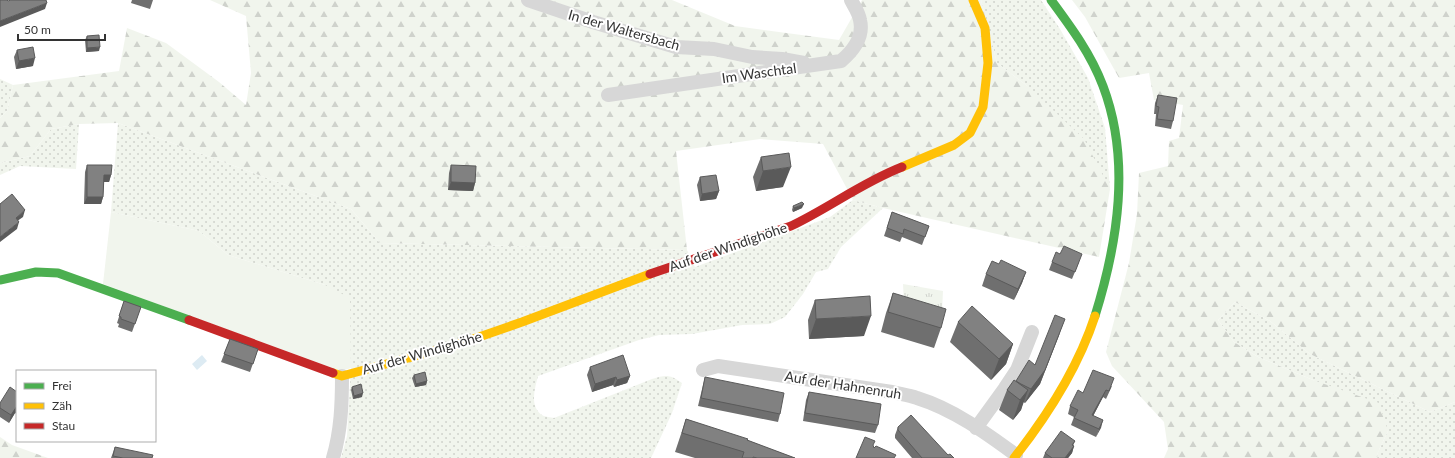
<svg xmlns="http://www.w3.org/2000/svg" width="1455" height="458" viewBox="0 0 1455 458" font-family="Lato,sans-serif">
<style>
.grass{fill:url(#grass-dots)}
.forest{fill:url(#forest-firs)}
.park{fill:url(#park-tufts)}
.garden{fill:#f1f5ed}
.water{fill:#ddebf3}
.lines{fill:none;stroke-linecap:round;stroke-linejoin:round}
.street{stroke:#d7d7d7;stroke-width:14}
.fast{stroke:#4caf50;stroke-width:9}
.slow{stroke:#ffc107;stroke-width:9}
.jam{stroke:#c62828;stroke-width:9}
.wall{fill:#6f6f6f}
.shaded-wall{fill:#5a5a5a}
.building{fill:#818181;stroke:#5a5a5a}
.labels{text-anchor:middle;stroke-width:4;stroke-linejoin:round;paint-order:stroke}
.street-label{font-size:14px;fill:#333;stroke:#fff}
</style>
<defs>
<pattern id="grass-dots" width="8" height="8" patternUnits="userSpaceOnUse"><rect width="8" height="8" fill="#f1f5ed"/><path d="M2 2h.1M6 6h.1" fill="none" stroke="#cfd2cc" stroke-width="1.8" stroke-linecap="round"/></pattern>
<pattern id="forest-firs" width="22" height="20" patternUnits="userSpaceOnUse"><rect width="22" height="20" fill="#f1f5ed"/><path d="M5 1l3.5 6h-7zM16 11l3.5 6h-7z" fill="#cfd2cc"/></pattern>
<pattern id="park-tufts" width="24" height="20" patternUnits="userSpaceOnUse"><rect width="24" height="20" fill="#f1f5ed"/><path d="M3 7l-1-3M5 7V3M7 7l1-3M15 17l-1-3M17 17v-4M19 17l1-3" fill="none" stroke="#cfd2cc"/></pattern>
</defs>
<rect width="100%" height="100%" fill="#fff"/>
<path class="grass" d="M981,0h60l19,29 28,49 17,50 5,61 -84,-104 -29,-22z
M0,79l13,6 -6,26 -7,7z
M118,123l233,86 29,34 307,7 8,17 135,-50 23,-17 30,8 -42,39 -13,22 -12,3 -13,22 -18,23 -15,7 -28,1 -50,9 -33,1 -20,5 -101,36c-3,12 -9,30 4,39 3,2 9,2 12,3l98,-39c14,-4 17,-5 30,4l-10,30 -21,45h-310l6,-22 4,-68 -26,-83 -97,-30 -29,-24 -88,-19z
M79,124l-3,45 -56,-3 -20,9v-12l30,-7 21,-27z
M1235,302l35,19 40,33 120,58 25,-10v56h-78l1,-6 10,-21 -75,-51 -55,-23 -24,-15 -16,-22z"/>
<path class="forest" d="M210,0h462l63,26 104,14 23,-40h119l16,63 29,22 58,54 26,50 -11,68 -216,-49 -30,-8 -30,-56 -63,-5 -84,12 11,99 -307,-7 -29,-34 -233,-86 -39,1 -28,5 -21,27 -30,7v-45l7,-7 6,-26 106,-14 8,-43 39,15 53,39 27,23 5,-32 -5,-57z
M1072,0h383v402l-25,10 -120,-58 -40,-33 -35,-19 -17,18 16,22 24,15 55,23 66,23 9,28 -10,21 -1,6h-213l4,-9 -4,-27 -52,-56 -6,-14 23,-89 8,-49 2,-41 29,-7 1,-25 10,-3 4,-33 -29,-5 -5,-27 -30,5 -34,-61z
M0,437l12,8 36,13h-48z"/>
<path class="park" d="M903,284l40,7 -1,21 -38,-7z"/>
<path class="garden" d="M111,212l88,19 29,24 97,30 25,13 1,70 -10,3 -238,-87z"/>
<path class="water" d="M202,355l5,6 -10,9 -5,-6z"/>
<g class="lines">
<path class="street" d="M528,0l65,22 83,25 38,2 38,8 30,2 22,4
M608,95l233,-34c12,-10 23,-24 19,-41 -1,-7 -6,-14 -9,-20
M703,370l15,-4 174,26c8,2 17,3 25,6 36,11 69,35 99,57
M976,428l29,-40 12,-18 15,-38
M333,458c8,-27 9,-54 9,-82"/>
<path class="fast" d="M1051,0c20,27 40,54 52,86 28,74 15,156 -8,230
M0,280l36,-8 22,1 131,47"/>
<path class="slow" d="M902,167l52,-22 16,-12 13,-26 5,-44 -3,-35 -12,-28
M333,373l9,3 114,-31 66,-23 128,-48
M1014,458c34,-43 64,-90 81,-142"/>
<path class="jam" d="M650,274l141,-48c38,-18 72,-44 111,-59
M189,320l144,53"/>
</g>
<path class="wall" d="M132,0h21l-3,9 -19,-6z
M87,36l12,15 -13,1 -1,-12z
M17,50l16,16 -17,3 -2,-12z
M1158,95l15,26 -2,8 -16,-3 1,-12h-2l1,-11z
M761,157l22,30 -27,4 -3,-14z
M87,165l24,10 -2,7h-5l-1,15 -2,7h-17l1,-32z
M451,165l24,18 -2,8 -25,-1 1,-17z
M700,177l19,14 -3,8 -16,2 -3,-16z
M793,206l9,2 -9,4 -1,-2z
M892,212l37,14 -7,19 -20,-8 -2,5 -16,-6z
M1052,262h27l-7,17 -23,-9z
M1026,272l-4,11 -8,17 -32,-14 4,-12z
M893,293l48,35 -7,20 -53,-16 5,-19z
M815,300l49,36 -55,3 -1,-19z
M124,301l17,6 -9,25 -14,-5 1,-3 -2,-1z
M958,322l55,22 -7,20 -15,16 -41,-38z
M1060,333l-20,51 -15,19 -2,-1 -2,8 -8,10 -14,-10 8,-20 9,-9 19,-16z
M230,339l28,10 -8,23 -29,-10z
M590,367l40,9 -3,7 -13,4 -1,-2 -21,7 -5,-17z
M414,375l13,6 -1,4 -11,2 -3,-9z
M705,377l75,37 -2,8 -80,-16 5,-21z
M1112,386l-6,13 -3,-2 -10,19 10,4 -7,17 -25,-12 3,-8 -6,-3 2,-8 13,-13z
M352,387l10,10 -9,2 -2,-9z
M17,392v22l-2,-1 -6,10 -9,-6v-14z
M809,392l69,33 -3,8 -72,-12 3,-21z
M686,419l61,21 48,18h-100l-20,-6z
M898,427l50,28 6,3h-42l-17,-20v-3z
M1075,441l-2,5h1l-2,7 -4,5h-25l2,-5z
M115,447l37,11h-41z"/>
<path class="shaded-wall" d="M47,3l-2,6 -45,18v-6z
M100,47l-1,4 -13,1 1,-4z
M35,58l-2,8 -17,3 3,-8z
M791,167l-8,20 -27,4 7,-20z
M104,175h7l-2,7h-8z
M451,182l24,1 -2,8 -25,-1z
M719,191l-3,8 -16,2 2,-7z
M87,197h16l-2,7h-17z
M804,204l-2,4 -9,4 1,-4z
M25,210l-2,7 -10,7 3,-6z
M19,222l-2,7 -17,13v-5z
M1026,272l-4,11 -8,17 4,-11z
M871,316l-7,20 -55,3 7,-20z
M1065,319l-25,65 -15,19 6,-14z
M1013,344l-7,20 -15,16 8,-21z
M630,376l-3,7 -13,4 3,-7z
M616,377l-3,8 -21,7 3,-8z
M427,381l-1,4 -11,2 1,-3z
M1028,390l-7,20 -8,10 7,-20z
M1106,390l-3,7 -13,25 2,-7z
M363,393l-1,4 -9,2 1,-3z
M17,406l-2,7 -6,10 2,-8z
M1103,420l-2,8 -5,9 3,-8z
M1074,446l-2,7 -4,5h-3z"/>
<path class="building" d="M0,0h7l1,1 3,-1h35l1,3 -47,18z
M99,35l1,12 -13,1v-12z
M33,47l2,11 -16,3 -2,-11z
M1158,95l19,3 -4,23 -16,-2 2,-12 -3,-1z
M789,153l2,14 -28,4 -2,-14z
M87,165h25l-1,10h-7l-1,22h-16z
M451,165l25,1 -1,17 -24,-1z
M716,175l3,16 -17,3 -2,-17z
M12,194l13,16 -9,8 3,4 -19,15v-33z
M802,202l2,2 -10,4 -1,-2z
M892,212l37,14 -4,11 -21,-8 -1,5 -16,-6z
M1064,246l18,8 -7,18 -23,-10 4,-10 4,2z
M1001,260l25,12 -8,17 -32,-15 6,-13 7,3z
M893,293l53,16 -5,19 -53,-16z
M870,296l1,20 -55,3 -1,-19z
M124,301l17,6 -6,17 -14,-5v-2l-2,-1z
M972,306l41,38 -14,15 -41,-37z
M1055,315l10,4 -20,51 -14,19 -10,-5 -5,-3 13,-21 6,5z
M230,339l28,10 -5,15 -29,-10z
M623,355l7,21 -13,4 -1,-3 -21,7 -5,-17z
M1093,370l21,8 -5,13 -3,-1 -14,25 11,5 -4,9 -25,-11 4,-8 -8,-4 8,-16 5,3z
M425,372l2,9 -11,3 -2,-9z
M705,377l79,16 -4,21 -79,-16z
M1014,380l14,10 -8,10 -13,-10z
M361,384l2,9 -9,3 -2,-9z
M10,387l7,5v14l-6,9 -11,-7v-5z
M809,392l72,12 -3,21 -73,-12z
M911,415l37,40 2,-1 4,4h-32l-24,-28v-3z
M686,419l62,20 -1,1 48,18h-38l-4,-1v1h-11l2,-6 -62,-19z
M1061,431l14,10 -3,4 2,1 -9,12h-13l-7,-5z
M865,437l10,4 -2,4 1,3 2,-2 20,9 -2,3h-38z
M115,447l38,8 -1,3h-29l-10,-2z"/>
<g class="labels">
<g class="street-label">
<text transform="translate(624 30) rotate(16)" y="5">In der Waltersbach</text>
<text transform="translate(759 73) rotate(-8)" y="5">Im Waschtal</text>
<text transform="translate(728 247) rotate(-19)" y="5">Auf der Windighöhe</text>
<text transform="translate(422 353) rotate(-16)" y="5">Auf der Windighöhe</text>
<text transform="translate(843 385) rotate(9)" y="5">Auf der Hahnenruh</text>
</g>
</g>
<rect x="16" y="370" width="140" height="72" fill="#ffffff" stroke="#adadad"/>
<rect x="24" y="383" width="20" height="6" fill="#4caf50" stroke="#adadad"/>
<text x="52" y="390" font-size="12" fill="#333333">Frei</text>
<rect x="24" y="403" width="20" height="6" fill="#ffc107" stroke="#adadad"/>
<text x="52" y="410" font-size="12" fill="#333333">Zäh</text>
<rect x="24" y="423" width="20" height="6" fill="#c62828" stroke="#adadad"/>
<text x="52" y="430" font-size="12" fill="#333333">Stau</text>
<path d="M18 34v6h87v-6" fill="none" stroke="#333333" stroke-width="2"/>
<text x="24" y="34" font-size="12" fill="#333333" stroke="#ffffff" stroke-width="3" paint-order="stroke">50 m</text>
</svg>
